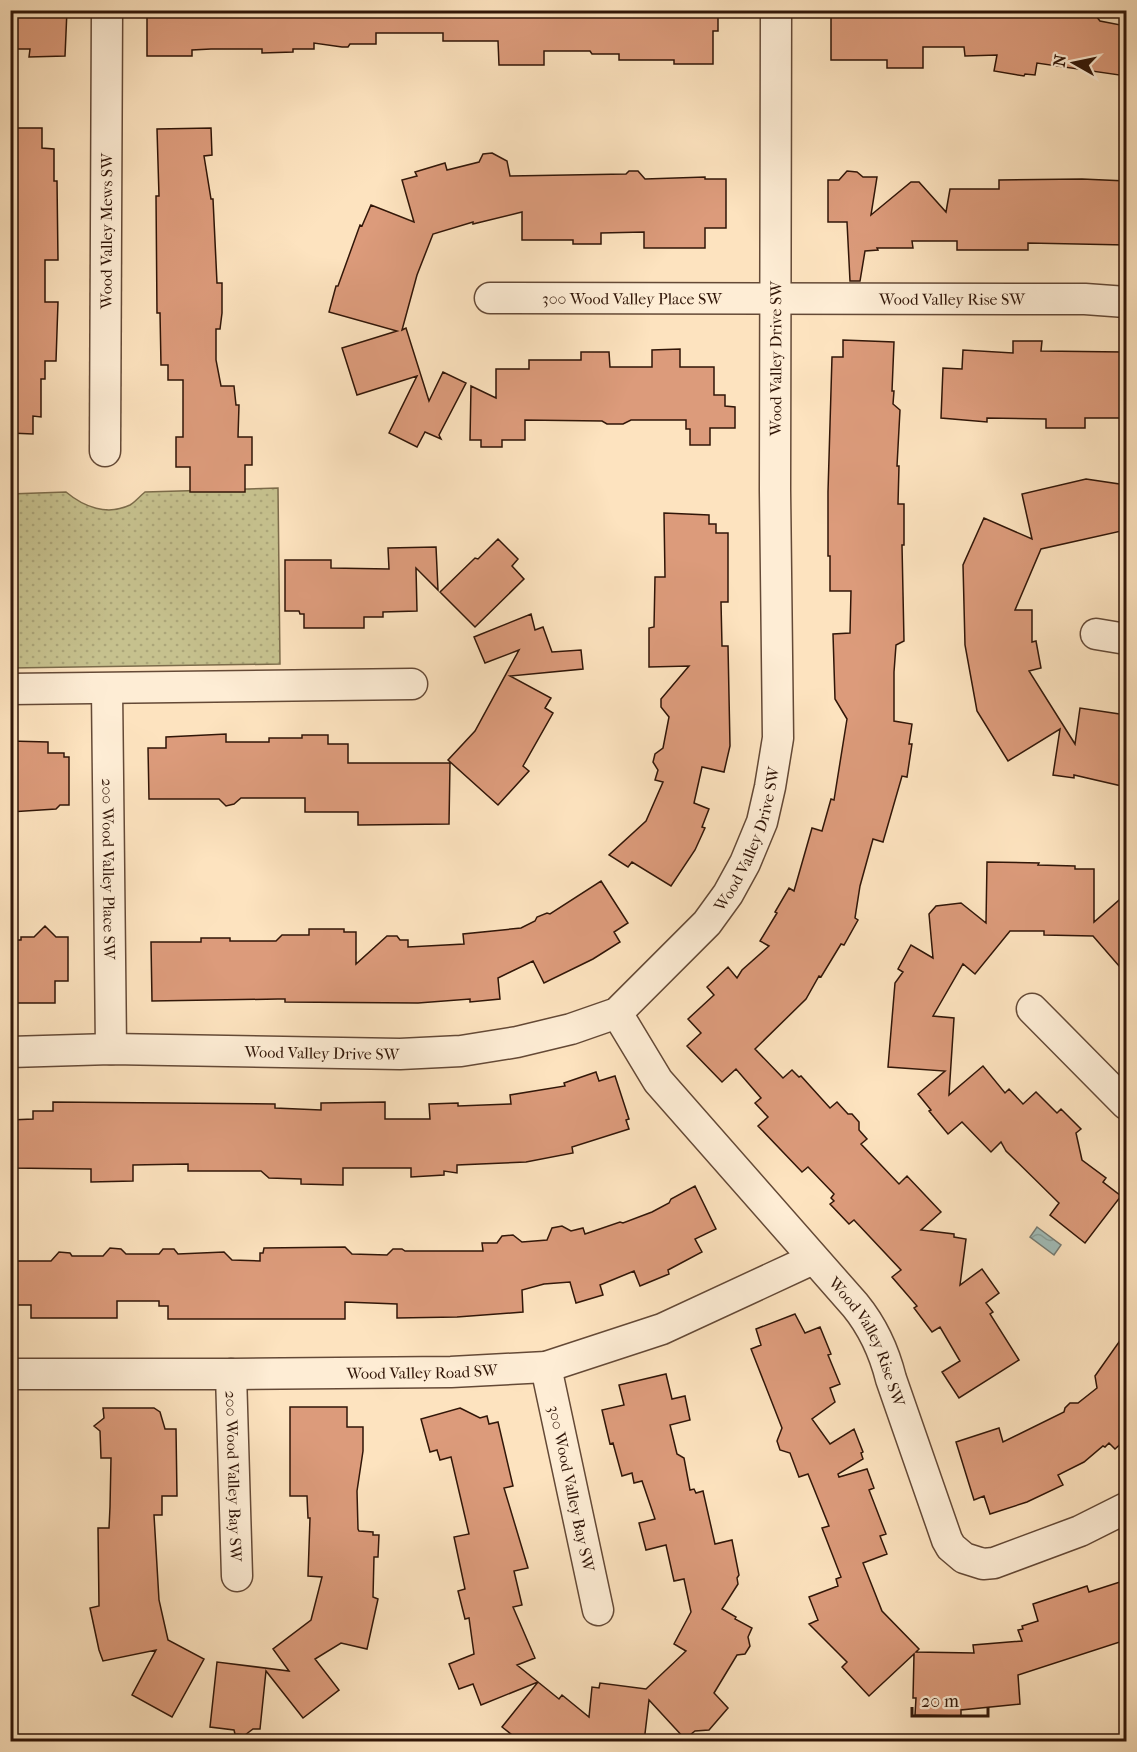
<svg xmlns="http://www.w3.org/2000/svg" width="1137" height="1752" viewBox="0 0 1137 1752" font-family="'IM FELL French Canon',serif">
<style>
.park{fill:url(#park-dots);stroke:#7c6c4b;stroke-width:1.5}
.water{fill:url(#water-waves);stroke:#747a72;stroke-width:1.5}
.building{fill:#dc9b7b;stroke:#311608;stroke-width:1.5}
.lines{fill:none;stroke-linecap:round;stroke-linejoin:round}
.minor-casing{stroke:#644936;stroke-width:33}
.minor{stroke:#feedd5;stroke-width:30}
.labels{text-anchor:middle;stroke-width:5;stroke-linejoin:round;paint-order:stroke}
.street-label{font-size:16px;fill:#311608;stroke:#feedd5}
</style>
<defs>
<pattern id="park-dots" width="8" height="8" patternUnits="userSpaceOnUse" patternTransform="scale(1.5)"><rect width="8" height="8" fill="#c6c18e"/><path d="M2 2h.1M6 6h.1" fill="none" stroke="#aba579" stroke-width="1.8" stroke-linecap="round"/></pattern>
<pattern id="water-waves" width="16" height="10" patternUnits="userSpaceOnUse" patternTransform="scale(1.5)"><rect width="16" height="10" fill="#a1bdb9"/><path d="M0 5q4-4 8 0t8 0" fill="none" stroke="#8ba29e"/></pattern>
</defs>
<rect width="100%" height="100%" fill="#fde3bf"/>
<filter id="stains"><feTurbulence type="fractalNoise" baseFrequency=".00333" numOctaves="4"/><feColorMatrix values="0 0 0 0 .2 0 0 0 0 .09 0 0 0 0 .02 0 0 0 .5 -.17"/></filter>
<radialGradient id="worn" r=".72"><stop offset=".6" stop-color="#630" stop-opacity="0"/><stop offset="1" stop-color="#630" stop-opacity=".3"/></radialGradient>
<path class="park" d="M278,488l2,176 -269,4 -1,-174 56,-2c18,15 41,24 64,13 5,-3 10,-9 15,-13z"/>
<path class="water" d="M1037,1227l24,18 -7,10 -24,-18z"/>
<path class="building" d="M17,10h50l-2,46 -36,1 1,-8h-13z
M147,10h571v21h-5v33h-39v-4h-55v-6h-27l-2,-3h-46v14h-45l-1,-24h-55v-8h-67v11h-26l-2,3h-6l-28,-4v6h-21v3l-31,1v-4h-51l-19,1v6h-45z
M831,10h253l-1,5 13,1 4,5 26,5v50l-89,-13 -2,12 -10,-1 -1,2 -30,-5 3,-16 -32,1 -1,-9h-41v21h-36v-8h-56z
M10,128h32v20l12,1v32h3l1,79h-13v42h13l-2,59h-11v18h-4v38l-8,-1v18l-23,-1z
M211,128l1,27 -8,1 7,43h2l4,84h5v30l-2,16h-4v31l5,26h13l2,19h3l-1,32h14v28h-7v27h-55v-25h-14v-30h7v-57h-15v-15h-7l-1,-52h-3l-1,-117h3l-2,-67z
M492,153l15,8 3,15 116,-2 3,-3h9l7,8 60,-2v2h21v49h-21v20h-61v-16l-43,1v11h-28v-4h-51v-28l-49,12v-2l-40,12 -16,41 -15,55 4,-2 23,73 14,-29 23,11 -27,52 2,4 -16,-7 -8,15 -28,-14 28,-57 -60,19 -15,-47 55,-17 -68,-19 7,-26h2l22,-61 2,1 9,-21 43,17 -12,-42 15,-4 -2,-4 30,-9 2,7 32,-8 4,-8z
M847,171l10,1 6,5h14l-6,38 40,-33h8l27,30 4,-23h49v-9l83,-1 44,2v64l-98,-2v7h-71v-9h-45l1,7h-36l1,2 -13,1 -5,30h-10l-3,-59h-19v-42h11z
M843,340l51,2 -2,49h2l-1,13 7,6 -3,56h2l-1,38h6v41h-2l2,96 -8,4 -2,27v49l18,3 -3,20h3l-5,33 -5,-1 -19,66 -10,-3 -13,47 -5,32 3,2 -14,25 -3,-1 -20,33 -2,-1 -13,23 -51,50 28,29 9,-8 7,7 2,-1 29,32 7,-6 11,12h4l7,8v8l8,9 -6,5 38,40 8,-8 34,36 -20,18 33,4v3l12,2 -6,46 22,-16 17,24 -13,10 7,9 -3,2 29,46 -60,38 -17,-26 18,-11 -20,-34 -8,5 -18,-24 3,-2 -25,-29 9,-7 -47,-50 -5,4 -19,-20 4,-3 -3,-3 3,-4 -26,-27 -6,5 -44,-46 10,-9 -13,-14 6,-5 -25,-29 -14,13 -35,-36 14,-13 -13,-14 26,-24 -7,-8 21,-20 9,11 5,-8 27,-24 -9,-5 17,-28 -2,-1 14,-24 5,3 18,-63 10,3 9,-32 3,1 13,-81 -12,-20 -2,-65 17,-1 1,-42h-21v-35h-2v-64l4,-135h11z
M1013,341h29l-1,10 82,1v7l3,1v58h-41v10h-39v-9l-59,-1v4l-46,-4 2,-50 19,1 1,-19 50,3z
M680,349v18h34v28h11v11l10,1v21h-25v17h-20v-16h-4v-9h-55l-8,4h-16l-5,-3 -77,-1v20h-23v7h-21v-7h-11l1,-54 25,12v-29h33v-9h52v-8h28l1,15h42v-17z
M1086,479l40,6v45l-85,19 -26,61h17v32l4,-1 5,27 -12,3 46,73 5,-36 46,7v72l-52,-12v3l-21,-3 7,-46 -52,32 -31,-50 -12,-66 -2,-80 21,-47 48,21 -10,-45z
M664,513l45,2v9h7v9h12v69h-7l1,44h6l2,100 -6,26 -22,-5 -8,36 15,6 -7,18 3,1 -10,22 -24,36 -39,-24 -4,5 -19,-12 37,-34 17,-39 -8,-2 3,-10 -5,-8 2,-8 8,-6 6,-31 -8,-10v-8l28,-33 -40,1v-39l5,-1 1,-50h10z
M498,539l20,20 -6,7 12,13 -49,48 -35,-35 35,-34 3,1z
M436,547l2,43 -22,-22 1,43 -34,1v5h-19v11h-60v-14h-4l-1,-3h-14v-51h46v8l58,1 -1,-21z
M531,614l4,16 8,-3 9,25 29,-2 2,19 -73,7 41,22 -6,10 8,5 -30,53 6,5 -31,34 -50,-45 27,-29 44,-81 -34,13 -11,-26z
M226,734v8h43v-4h33v-3h26v9h20v19h102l-1,61 -91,1v-13h-53v-14h-64l-7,6 -8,2 -7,-7h-70l-1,-51h18v-11z
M10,741l38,1v11h16v4h5v48h-9l-4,4 -46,3z
M987,862l52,1 -1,2 37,1v3h19v53l32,-28v80l-33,-38 -49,-1v-4h-34l-35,43 -12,-10 -30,52 21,2 -5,77 34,-29 22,27 4,-4 14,15 13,-12 21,21 4,-4 20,20 -5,4 6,27 24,18 -3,4 18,14 -36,47 -35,-28 9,-12 -53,-52 -5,-9 -10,10 -29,-30 -14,12 -19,-23 2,-1 -13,-16 27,-23 -57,-4 7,-84 8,-11 -5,-3 13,-24 22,13 -4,-44 7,-8 25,-3 25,20z
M601,881l27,42 -14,9 6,10 -27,17 -49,24 -11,-22 -35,17 2,21 -30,3v-3l-52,4 -133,-1v-3h-7l-126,2 -1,-59h50v-4h29v3h46l6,-6h27v-6h35v3h12v32l31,-28h10l3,4h8v7l56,-3 -1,-10 58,-6 14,-7 2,-4 10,-4 3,1z
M45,926l11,11h12v44h-13v22h-45v-63h11v-3h13z
M596,1072l3,9 16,-5 14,43 -3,1 3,9 -57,18 1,6 -47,9 -69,3v8l-13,-2v4l-33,2v-9h-68v17l-42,-1v-5l-32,-1 -8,-7h-73v-7l-55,1v16l-42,1v-13l-81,-1v-48l23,-1v-8h20v-9l222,2v4l46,2v-7l64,-1v17h45l-1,-15 29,-1v3l53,-2 -1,-9 55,-9 -1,-3z
M695,1186l21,43 -21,10 7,13 -34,18 1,4 -29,12 -6,-15 -34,14 3,10 -27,8 -6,-21 -26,2 -22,6 1,22 -66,5 -60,1v-14l-52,-2v17h-177v-13h-9v-5h-42v17h-86v-13h-21v-44h41l8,-9 11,1 2,3h31l7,-8 11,1 5,5h33l4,-5h11l4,5 46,-2 8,8 28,1v-8h3l1,-5 81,-1 7,7 35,1 6,-6h9l3,2h78l-1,-8h15l5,-7 11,-1 9,7 25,-2 5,-12 10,-2 9,5 12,-3 2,6 35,-12 3,1 29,-11 17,-9 2,-4z
M795,1314l10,19 15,-6 11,27 -3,1 12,29 -10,4 5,14 -23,17 18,25 24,-15 9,23 -2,1 2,6 -25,15 1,3 28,-8 7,19 -5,2 17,44 -6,2 7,18 -24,9 19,48 37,38 -3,3 58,1 -1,-8 49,-4 -4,-11 5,-1 -1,-3 16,-5 -5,-17 54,-18 2,6 37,-12v60l-108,35 2,29 -59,6v6l-46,-1 1,-17h-3l1,-44 -45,42 -27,-29 5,-5 -38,-38 9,-4 -9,-23 29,-11 -2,-7 5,-2 -19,-49 7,-2 -21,-52 -9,3 -9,-24 -10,-3 -3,-9 5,-13 -31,-79 10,-4 -5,-16z
M1126,1332v107l-11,10 -6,-6 -4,4 -2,-1 -19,16 -26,13 5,10 -36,17 -37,12 -6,-18 -10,4 -18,-58 43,-14 4,14 61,-30 1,-4 5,-5h8l19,-15 -2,-12z
M666,1374l6,25 13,-3 5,24 -20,5 7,29 7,4 6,32 4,-1 2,4 7,-2 12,53 17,-4 7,35 -2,3 1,6 -16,25 14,8 -1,2 17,9 -4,9 2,9 -5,8 -8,1 -23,38 14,15 -19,22 -14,1 -10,8 -36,-39 -5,42h-123l-19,-15 36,-45 21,17 3,-4 27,22 3,-30 7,1 1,-5 46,6 40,-38 -12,-7 17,-32 -7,-33 -10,2 -8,-36 -20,5 -7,-27 16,-4 -13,-38 -8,2 -2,-10 -10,3 -9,-33 -3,1 -8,-34 22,-5 -5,-20z
M290,1407h57v20h16v24l-6,40 1,38 1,2 14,1v3h6l-1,22h-4l-1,40 5,2 -11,50 -26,-6 -26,16 24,31 -36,28 -37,-47 -6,58h-7l-8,6 -10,-1 -1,-4 -24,-3 7,-65 72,9 -16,-22 38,-29 11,-43 -14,-1 2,-58h-2l-1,-22h-17z
M103,1408h51l6,4 5,17h11l1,67h-15v19h-8l5,85 9,40 36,19 -32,58 -40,-22 24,-45 -53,11 -4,-11 -9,-42 9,-2 -1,-78h11l1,-21 1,-49h-10l-1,-27 -6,-5 10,-8z
M460,1408l20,10 7,-2 2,8 9,-2 15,64 -9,2 24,80 -14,3 8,34 -9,2 22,51 -18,7 21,17 -57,23 -8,-21 -14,5 -10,-25 25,-10 -5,-36 -4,1 -7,-28 7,-2 -11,-52 15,-3 -18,-77 -11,3 -3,-10 -7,2 -9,-33z"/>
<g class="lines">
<g class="minor-casing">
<g id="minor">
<path id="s1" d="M490,298l595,1 41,3"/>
<path id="s2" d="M105,451l2,-441"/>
<path d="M1096,634l30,5"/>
<path d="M10,689l402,-5"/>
<path id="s3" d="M107,689l4,360"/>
<path d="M1032,1009l94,95"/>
<path id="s4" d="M617,1013l41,68 197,224c18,22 29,46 36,74l56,161 4,7 13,11 19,6 11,-1 86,-32 46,-23"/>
<path id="s5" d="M10,1052l101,-3 289,5 61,-3 56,-9 54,-13 46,-16 90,-90 21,-29 17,-31 17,-41 8,-35 8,-49 -3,-248 1,-480"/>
<path id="s6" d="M546,1367l52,243"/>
<path id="s7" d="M10,1374h221l220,-2 95,-5 116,-38 151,-70"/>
<path id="s8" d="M231,1374l6,202"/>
</g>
</g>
<use href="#minor" class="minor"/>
</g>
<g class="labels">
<g class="street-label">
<text dy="6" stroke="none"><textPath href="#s2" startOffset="220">Wood Valley Mews SW</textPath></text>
<text dy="6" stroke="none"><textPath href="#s1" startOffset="142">300 Wood Valley Place SW</textPath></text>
<text dy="6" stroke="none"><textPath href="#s1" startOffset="462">Wood Valley Rise SW</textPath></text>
<text dy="6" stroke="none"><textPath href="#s5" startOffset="1320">Wood Valley Drive SW</textPath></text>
<text dy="6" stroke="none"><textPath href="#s5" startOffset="834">Wood Valley Drive SW</textPath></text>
<text dy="6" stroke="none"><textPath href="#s3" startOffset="180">200 Wood Valley Place SW</textPath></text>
<text dy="6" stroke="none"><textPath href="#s5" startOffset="312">Wood Valley Drive SW</textPath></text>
<text dy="6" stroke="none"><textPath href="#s4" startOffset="416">Wood Valley Rise SW</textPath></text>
<text dy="6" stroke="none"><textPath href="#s7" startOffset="412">Wood Valley Road SW</textPath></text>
<text dy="6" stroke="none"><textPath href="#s8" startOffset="102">200 Wood Valley Bay SW</textPath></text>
<text dy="6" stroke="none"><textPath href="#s6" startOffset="124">300 Wood Valley Bay SW</textPath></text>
</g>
</g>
<rect width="1137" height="1752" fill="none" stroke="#fde3bf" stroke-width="36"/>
<rect x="12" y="12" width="1113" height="1728" fill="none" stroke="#311608" stroke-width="3"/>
<rect x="18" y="18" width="1101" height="1716" fill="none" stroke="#311608" stroke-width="1.5"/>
<g transform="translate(1074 63) rotate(279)" stroke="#feedd5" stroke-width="4.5" paint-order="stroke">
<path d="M0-4.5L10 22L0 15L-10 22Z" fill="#311608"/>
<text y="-9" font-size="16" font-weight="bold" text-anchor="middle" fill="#311608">N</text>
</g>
<path d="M912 1707v9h76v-9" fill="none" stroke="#311608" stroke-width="3"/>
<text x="921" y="1707" font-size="18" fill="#311608" stroke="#feedd5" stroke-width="4.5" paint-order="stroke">20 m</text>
<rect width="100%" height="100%" filter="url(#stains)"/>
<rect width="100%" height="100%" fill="url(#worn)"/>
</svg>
